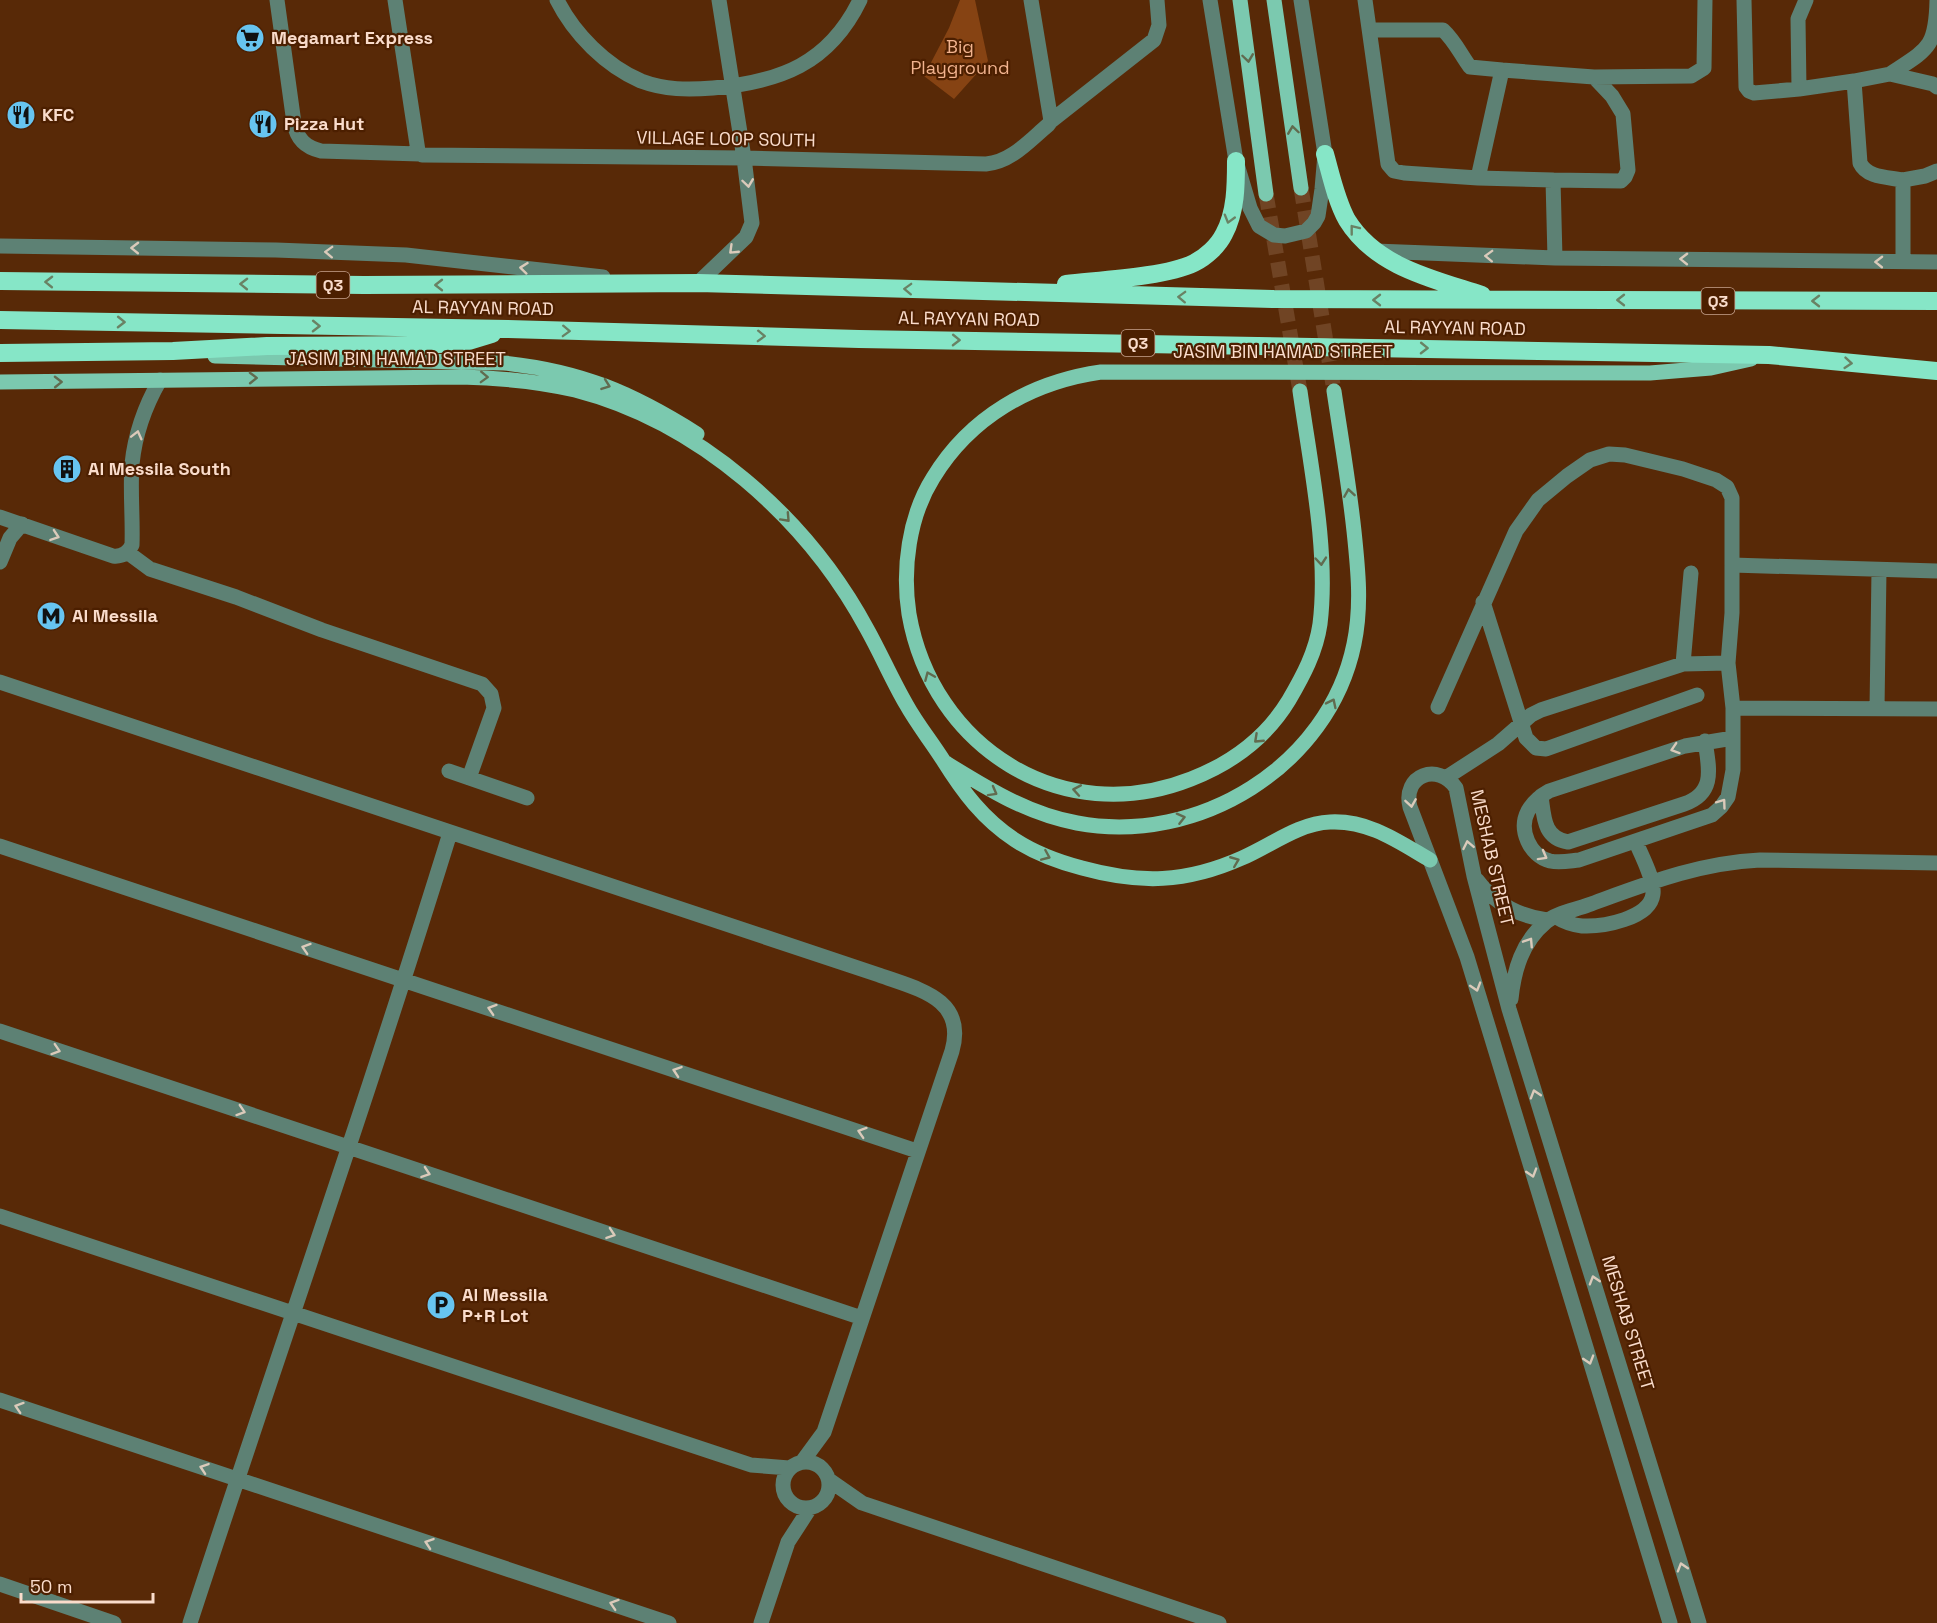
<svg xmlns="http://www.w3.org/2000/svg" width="1937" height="1623" viewBox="0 0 1937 1623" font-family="'Space Grotesk',sans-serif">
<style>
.green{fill:#864313}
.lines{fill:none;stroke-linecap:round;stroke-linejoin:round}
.major-tunnel{stroke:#704424;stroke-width:15;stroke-dasharray:15 8;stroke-linecap:butt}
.minor{stroke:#5d8174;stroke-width:15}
.major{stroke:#7bc9af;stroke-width:15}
.highway{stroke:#86e6c7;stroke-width:18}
.oneway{stroke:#616b4f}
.oneway2{stroke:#dbcaba}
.oneway3{stroke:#698264}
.labels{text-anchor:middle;stroke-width:4.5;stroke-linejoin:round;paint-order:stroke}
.shield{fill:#4c1f00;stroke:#c6a38e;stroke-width:1.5}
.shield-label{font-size:16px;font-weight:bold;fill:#fadccb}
.poi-label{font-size:18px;font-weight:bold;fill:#fadccb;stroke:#4c1f00;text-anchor:start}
.park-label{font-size:18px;fill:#f2b38e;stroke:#4c1f00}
.street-label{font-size:18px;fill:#fadccb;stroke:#4c1f00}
</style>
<rect width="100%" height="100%" fill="#582907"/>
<path class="green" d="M960,0h15l13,61 -34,38 -30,-23 25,-48z"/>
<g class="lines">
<path class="major-tunnel" d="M1301,188l33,203
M1266,194l34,197"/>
<path class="minor" d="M277,0l17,123c3,16 11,24 27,28l99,3
M395,0l23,151 4,4 322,3 242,6c25,-2 43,-23 62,-39l3,-4 -20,-121
M557,0c17,34 49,66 84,81 24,9 47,9 72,7 67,-6 116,-24 147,-88
M1210,0l26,161 14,47 9,18 15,9 11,1 21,-5 8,-8 4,-7 4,-27 3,-35 -24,-154
M1365,0l23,164 6,7 10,2 74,5 75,2 2,78
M1744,0l2,87 3,4 5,2 45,-4
M1806,0l-8,19 1,70 55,-8 6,82c7,15 28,14 43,17v82
M1370,30h73c12,11 18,25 27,37l32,3 -24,108
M1502,70l92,7 18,19 11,18 5,56 -3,7 -4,4 -68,-1
M1890,74c38,-25 46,-26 47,-74
M1594,77l97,-1 13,-8 1,-68
M1854,81l36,-7 43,10 4,3
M1051,121l103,-81 5,-15 -2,-25
M1903,180l22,-4 12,-5
M0,246l276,4 130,5 197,22
M1375,251l180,7 382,4
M698,283l48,-46 6,-14 -8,-65 -25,-158
M0,517l113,39c9,1 15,-3 19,-11 1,-27 -2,-54 0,-81 3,-30 13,-58 28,-84
M127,552l23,17 86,28 86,33 160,54 9,10 3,14 -25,70
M0,562l10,-24 12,-14
M1732,565l205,6
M1483,602l43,136 10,10 10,1 151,-54
M1683,664l8,-91
M0,682l879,293c38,14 88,23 73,76l-128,381 -22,30
M1438,707l78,-176 22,-31 29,-24 23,-16 19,-6 16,1 58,14 33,11 11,7 5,11v115l-4,50 5,45v62l-5,27 -7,10 -9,8 -133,45c-10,1 -19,3 -29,1 -20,-5 -32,-31 -22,-50 5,-9 12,-15 21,-20l136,-45 48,-8
M1733,708l204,1
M1877,709l2,-139
M449,771l78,27
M1447,777l51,-33 33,-29 10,-5 142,-46 45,-1
M1541,796c3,20 2,42 27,46l116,-38c32,-11 25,-36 21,-63
M0,846l917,305
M1477,880c18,24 41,36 70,40
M1556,917c8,5 16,8 26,9 20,1 68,-7 71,-32 2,-14 -12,-39 -17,-52
M1511,999c3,-29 11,-57 35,-77 10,-9 29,-12 42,-17 58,-21 110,-42 172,-45l177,3
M0,1031l862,287
M0,1216l751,249 38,3
M0,1400l669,223
M783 1485a23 23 0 1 1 46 0a23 23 0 1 1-46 0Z
M829,1480l33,23 357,120
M0,1584l114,39
M190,1623c86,-263 178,-525 260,-790
M761,1623l27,-81 22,-34
M1670,1623l-203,-666 -57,-150c-8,-32 28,-45 46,-19l18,88 35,133 190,614"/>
<path class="major" d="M1240,0l26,194
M1274,0l27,188
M215,356l289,7c77,8 128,30 193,71
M0,382l461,-5c38,1 76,4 114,13 124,32 232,128 292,239 14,25 25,51 39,75 11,20 25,37 37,56 20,32 40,59 72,80 20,13 44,22 67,28 58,16 104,15 160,-10 28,-12 57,-35 88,-36 39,-2 69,20 100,38
M1300,391c10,72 29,161 20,233 -4,28 -17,52 -31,76 -23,38 -57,63 -98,79 -129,51 -259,-32 -282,-165 -7,-45 0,-98 24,-136 37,-61 98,-96 168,-106l549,1 61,-5 40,-9
M946,763c42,26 82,51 131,60 121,23 252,-57 277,-179 8,-38 4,-75 0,-113 -5,-47 -13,-93 -20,-140"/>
<path class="highway" d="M1325,154c6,21 11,46 22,66 29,47 86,59 135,75
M0,281l364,4 334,-2 576,16 663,2
M1066,284c35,-4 99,-7 128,-21 12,-6 24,-17 30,-29 12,-22 12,-49 12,-73
M0,320l508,9 351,10 910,16 168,16
M0,353l173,-2 94,-5 162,-1 40,-4 23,-7"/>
</g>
<defs><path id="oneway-chevron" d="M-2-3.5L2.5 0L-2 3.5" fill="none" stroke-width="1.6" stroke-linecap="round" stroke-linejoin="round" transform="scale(1.5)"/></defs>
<g class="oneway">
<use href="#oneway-chevron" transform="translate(1248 58) rotate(82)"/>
<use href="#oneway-chevron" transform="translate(1293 130) rotate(-98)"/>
<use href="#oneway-chevron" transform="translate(484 377) rotate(2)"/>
<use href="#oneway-chevron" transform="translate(253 378) rotate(-1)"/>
<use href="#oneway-chevron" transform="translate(58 382) rotate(-1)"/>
<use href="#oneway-chevron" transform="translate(606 385) rotate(20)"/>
<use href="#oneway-chevron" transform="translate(1349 493) rotate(-99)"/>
<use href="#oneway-chevron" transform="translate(786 518) rotate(47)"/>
<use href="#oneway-chevron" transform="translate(1321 561) rotate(85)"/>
<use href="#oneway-chevron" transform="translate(929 676) rotate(-113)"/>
<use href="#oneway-chevron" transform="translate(1332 703) rotate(-64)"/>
<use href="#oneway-chevron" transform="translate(1258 739) rotate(137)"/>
<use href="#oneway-chevron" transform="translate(1077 790) rotate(-170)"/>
<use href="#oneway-chevron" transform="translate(993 792) rotate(29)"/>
<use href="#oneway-chevron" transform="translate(1181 818) rotate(-14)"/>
<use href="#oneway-chevron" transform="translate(1046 856) rotate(23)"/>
<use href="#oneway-chevron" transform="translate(1235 861) rotate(-22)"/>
</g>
<g class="oneway2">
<use href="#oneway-chevron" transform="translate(748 183) rotate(82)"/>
<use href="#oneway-chevron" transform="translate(135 248) rotate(-179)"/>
<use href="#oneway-chevron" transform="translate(733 250) rotate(136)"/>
<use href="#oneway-chevron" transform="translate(329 252) rotate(-178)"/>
<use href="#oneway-chevron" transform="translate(1489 256) rotate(-178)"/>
<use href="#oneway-chevron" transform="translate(1684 259) rotate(-179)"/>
<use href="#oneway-chevron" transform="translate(1879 262) rotate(-179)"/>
<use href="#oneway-chevron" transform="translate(524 268) rotate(-174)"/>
<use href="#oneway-chevron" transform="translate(137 435) rotate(-76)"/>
<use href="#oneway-chevron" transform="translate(55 536) rotate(19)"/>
<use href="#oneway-chevron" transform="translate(1675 749) rotate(162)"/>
<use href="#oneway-chevron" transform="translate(1411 803) rotate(81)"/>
<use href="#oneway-chevron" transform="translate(1722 803) rotate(-54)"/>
<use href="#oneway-chevron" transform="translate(1468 845) rotate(-101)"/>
<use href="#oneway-chevron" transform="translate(1543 856) rotate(29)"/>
<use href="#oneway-chevron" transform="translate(1529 942) rotate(-57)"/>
<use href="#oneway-chevron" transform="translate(306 948) rotate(-162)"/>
<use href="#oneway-chevron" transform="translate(1476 987) rotate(73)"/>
<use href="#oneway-chevron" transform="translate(492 1009) rotate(-162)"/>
<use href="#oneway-chevron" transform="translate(56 1050) rotate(18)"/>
<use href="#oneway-chevron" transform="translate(677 1071) rotate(-161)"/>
<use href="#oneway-chevron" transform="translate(1535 1094) rotate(-107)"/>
<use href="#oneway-chevron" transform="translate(241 1111) rotate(18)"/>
<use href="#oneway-chevron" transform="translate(862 1132) rotate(-162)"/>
<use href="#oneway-chevron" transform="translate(426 1173) rotate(19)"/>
<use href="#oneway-chevron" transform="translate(1532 1173) rotate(73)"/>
<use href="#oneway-chevron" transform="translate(611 1234) rotate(19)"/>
<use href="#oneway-chevron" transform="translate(1594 1280) rotate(-107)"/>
<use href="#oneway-chevron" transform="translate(1589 1360) rotate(73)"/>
<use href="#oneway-chevron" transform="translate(19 1407) rotate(-162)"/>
<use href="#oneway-chevron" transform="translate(204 1468) rotate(-161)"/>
<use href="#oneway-chevron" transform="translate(429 1543) rotate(-161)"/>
<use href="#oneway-chevron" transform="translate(1682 1567) rotate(-107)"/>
<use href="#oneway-chevron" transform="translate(614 1604) rotate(-162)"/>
</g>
<g class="oneway3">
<use href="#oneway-chevron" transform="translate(1229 219) rotate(106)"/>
<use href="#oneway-chevron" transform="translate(1354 229) rotate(-128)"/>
<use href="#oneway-chevron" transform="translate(49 282) rotate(-179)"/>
<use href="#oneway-chevron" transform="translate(244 284) rotate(-179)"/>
<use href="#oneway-chevron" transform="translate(439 285) rotate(180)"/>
<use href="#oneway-chevron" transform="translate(908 289) rotate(-178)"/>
<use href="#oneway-chevron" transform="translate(1182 297) rotate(-178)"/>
<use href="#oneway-chevron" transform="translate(1377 300) rotate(-180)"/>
<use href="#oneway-chevron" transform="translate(1621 300) rotate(-180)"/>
<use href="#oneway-chevron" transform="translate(1816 301) rotate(-180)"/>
<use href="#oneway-chevron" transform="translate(121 322) rotate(1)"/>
<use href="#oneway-chevron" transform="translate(316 326) rotate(1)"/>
<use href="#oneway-chevron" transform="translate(566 331) rotate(2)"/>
<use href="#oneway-chevron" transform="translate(761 336) rotate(2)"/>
<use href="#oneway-chevron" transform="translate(956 340) rotate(1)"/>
<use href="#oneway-chevron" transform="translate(1424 348) rotate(1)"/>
<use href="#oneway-chevron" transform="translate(1848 363) rotate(5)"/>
</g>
<defs>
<g id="supermarket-disc" transform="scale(1.5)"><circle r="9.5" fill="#67c4f0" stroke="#4c1f00"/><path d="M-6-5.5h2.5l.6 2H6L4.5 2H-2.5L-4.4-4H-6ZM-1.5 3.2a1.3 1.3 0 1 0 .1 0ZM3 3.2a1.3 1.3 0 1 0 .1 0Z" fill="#111"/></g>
<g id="restaurant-disc" transform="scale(1.5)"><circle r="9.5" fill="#67c4f0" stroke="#4c1f00"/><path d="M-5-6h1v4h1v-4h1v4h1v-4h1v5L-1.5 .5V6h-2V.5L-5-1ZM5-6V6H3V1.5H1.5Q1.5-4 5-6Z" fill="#111"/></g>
<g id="building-disc" transform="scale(1.5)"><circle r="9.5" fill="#67c4f0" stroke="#4c1f00"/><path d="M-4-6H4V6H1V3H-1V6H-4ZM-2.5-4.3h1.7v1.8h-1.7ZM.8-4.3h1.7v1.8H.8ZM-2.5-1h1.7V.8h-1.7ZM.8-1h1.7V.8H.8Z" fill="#111"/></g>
<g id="metro-disc" transform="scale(1.5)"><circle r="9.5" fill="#67c4f0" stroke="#4c1f00"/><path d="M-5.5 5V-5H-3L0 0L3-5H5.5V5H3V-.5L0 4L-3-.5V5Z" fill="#111"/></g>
<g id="parking-disc" transform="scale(1.5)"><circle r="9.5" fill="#67c4f0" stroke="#4c1f00"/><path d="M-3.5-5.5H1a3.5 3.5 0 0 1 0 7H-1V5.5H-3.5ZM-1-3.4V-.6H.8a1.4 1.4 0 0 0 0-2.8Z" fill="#111"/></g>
</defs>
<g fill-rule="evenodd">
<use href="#supermarket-disc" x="250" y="38"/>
<use href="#restaurant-disc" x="21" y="115"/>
<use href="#restaurant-disc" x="263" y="124"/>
<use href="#building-disc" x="67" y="469"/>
<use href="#metro-disc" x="51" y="616"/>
<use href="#parking-disc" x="441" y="1305"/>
</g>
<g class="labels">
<g class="shield">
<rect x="316.5" y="272" width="33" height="26" rx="4.5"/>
<rect x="1701.5" y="288" width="33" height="26" rx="4.5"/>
<rect x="1121.5" y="330" width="33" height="26" rx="4.5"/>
</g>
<g class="shield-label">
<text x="333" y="291">Q3</text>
<text x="1718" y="307">Q3</text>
<text x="1138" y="349">Q3</text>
</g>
<g class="poi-label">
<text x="271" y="44">Megamart Express</text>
<text x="42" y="121">KFC</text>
<text x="284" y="130">Pizza Hut</text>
<text x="88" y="475">Al Messila South</text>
<text x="72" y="622">Al Messila</text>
<text x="462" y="1301">Al Messila<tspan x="462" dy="21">P+R Lot</tspan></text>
</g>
<g class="park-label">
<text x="960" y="53">Big<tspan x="960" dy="21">Playground</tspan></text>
</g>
<g class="street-label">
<text transform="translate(726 139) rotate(1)" y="6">VILLAGE LOOP SOUTH</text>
<text transform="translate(483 308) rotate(1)" y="6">AL RAYYAN ROAD</text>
<text transform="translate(969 319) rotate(1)" y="6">AL RAYYAN ROAD</text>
<text transform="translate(1455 328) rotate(1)" y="6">AL RAYYAN ROAD</text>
<text x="1283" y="358">JASIM BIN HAMAD STREET</text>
<text x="396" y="365">JASIM BIN HAMAD STREET</text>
<text transform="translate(1492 858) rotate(77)" y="6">MESHAB STREET</text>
<text transform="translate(1628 1323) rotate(73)" y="6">MESHAB STREET</text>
</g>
</g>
<path d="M21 1593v9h132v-9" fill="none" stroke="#fadccb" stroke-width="3"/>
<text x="30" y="1593" font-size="18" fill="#fadccb" stroke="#4c1f00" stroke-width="4.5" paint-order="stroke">50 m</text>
</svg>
